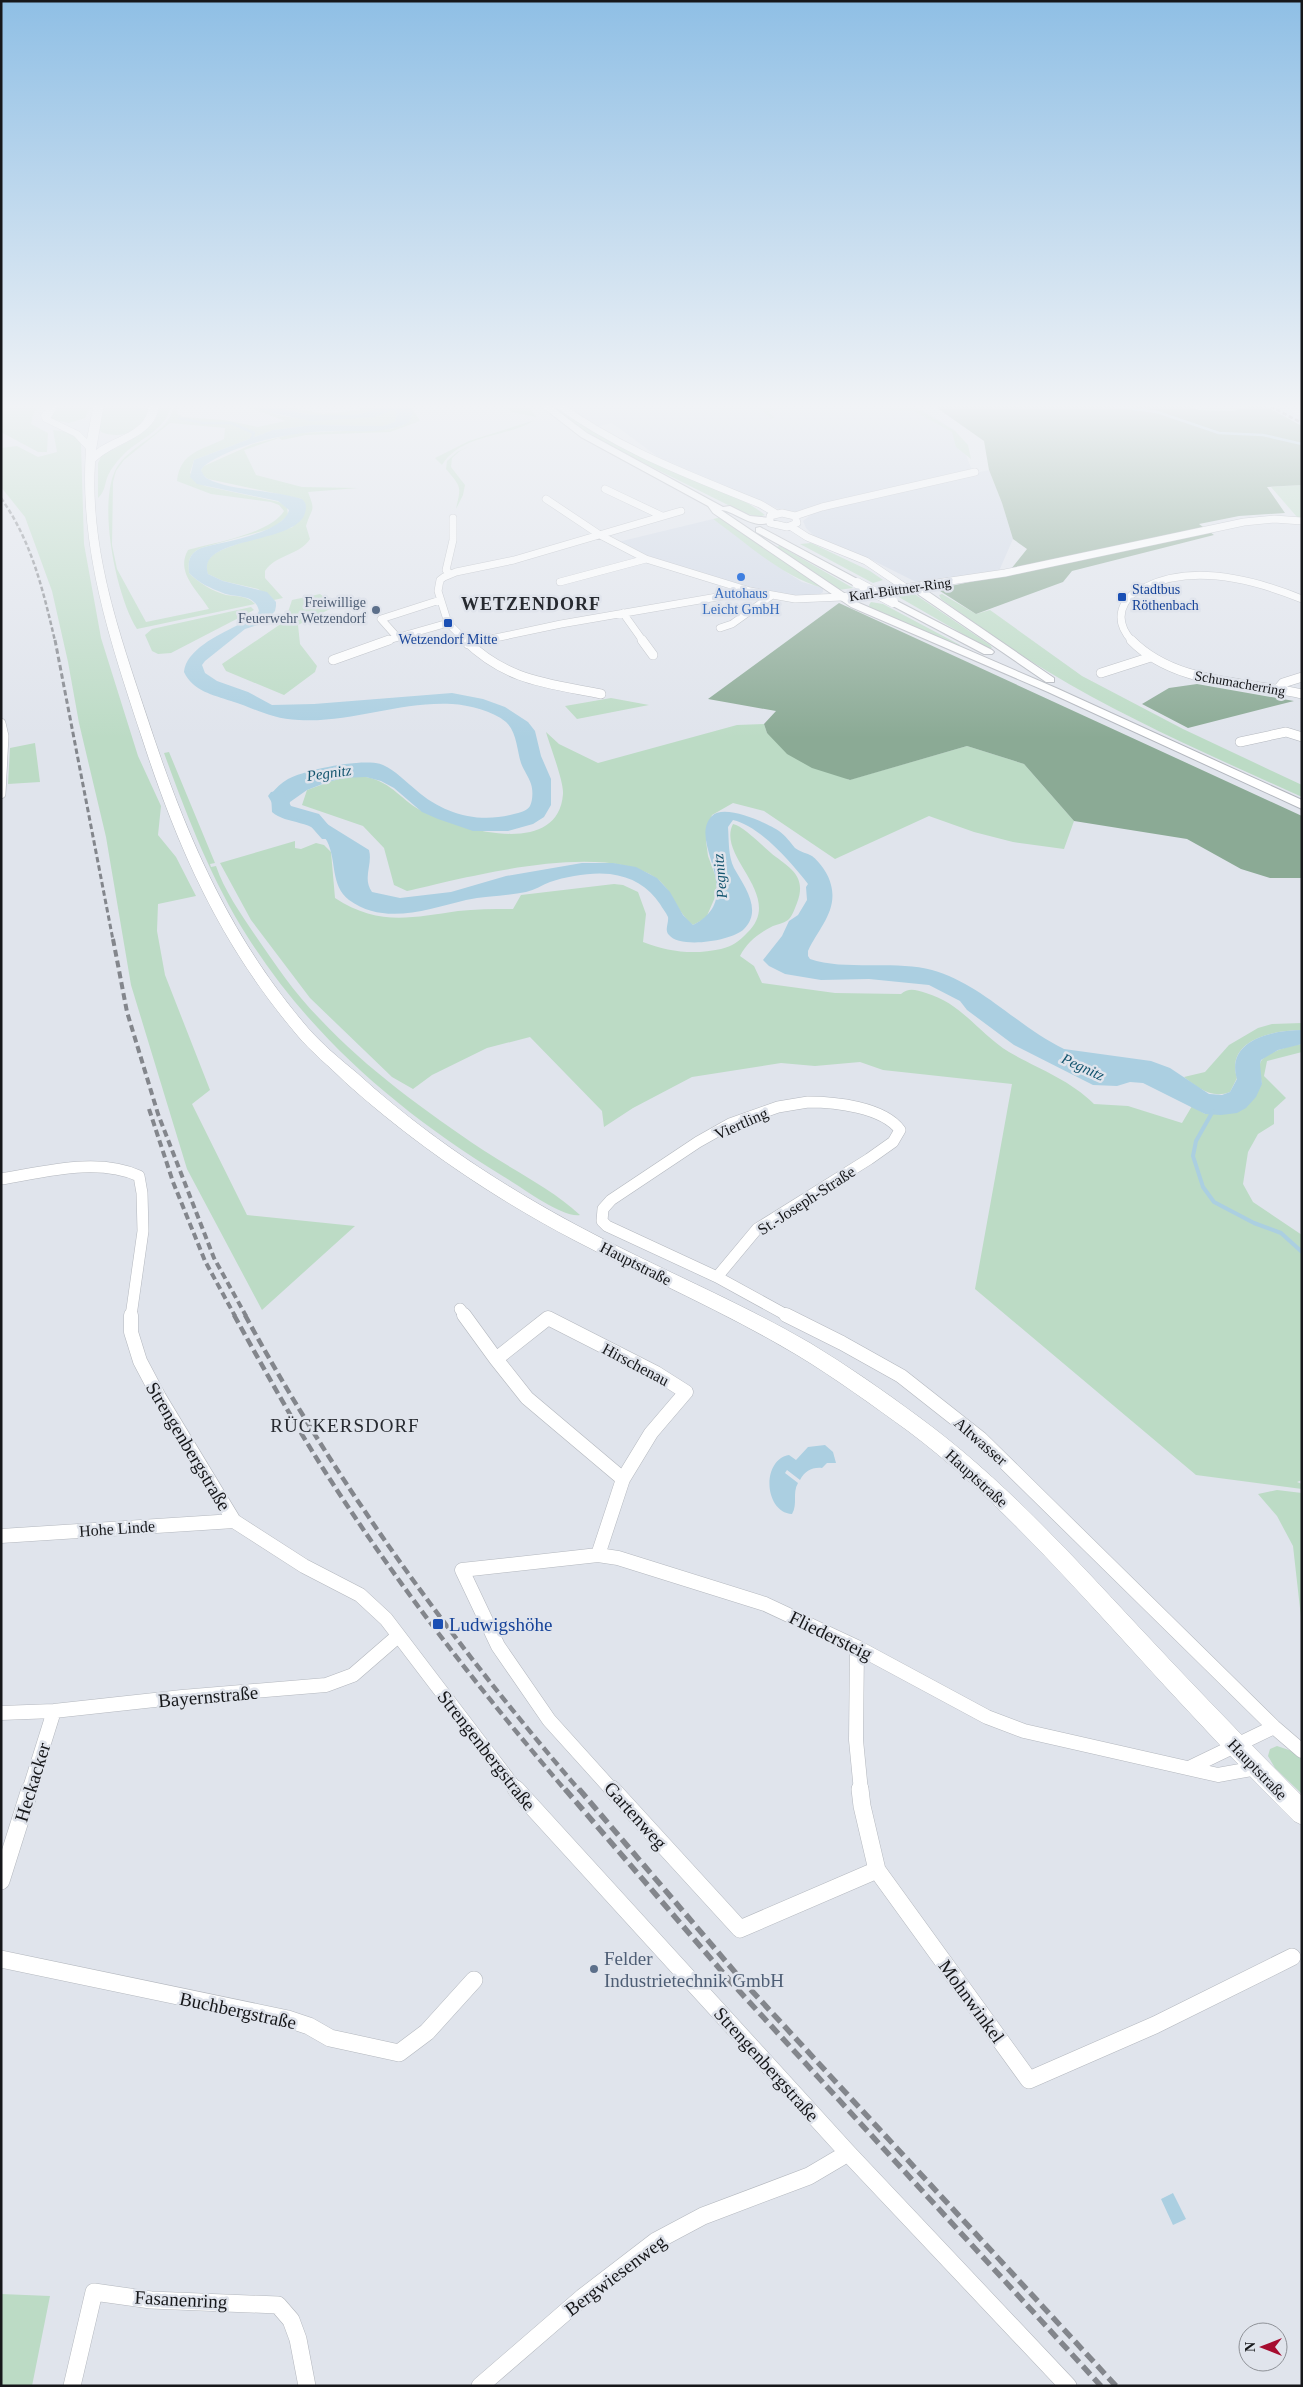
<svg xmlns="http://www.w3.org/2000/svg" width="1303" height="2387" viewBox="0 0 1303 2387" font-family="Georgia,serif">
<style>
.built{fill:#d0d8e6}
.green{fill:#bcdbc5;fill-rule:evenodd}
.forest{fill:#8baa95}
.water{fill:#abcfe1}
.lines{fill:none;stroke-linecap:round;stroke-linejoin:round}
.stream-far1{stroke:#abcfe1;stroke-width:2.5}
.stream{stroke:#abcfe1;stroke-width:4}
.river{fill:#abcfe1;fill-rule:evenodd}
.minor-far4-casing{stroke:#b3b7be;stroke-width:8}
.minor-far3-casing{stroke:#b3b7be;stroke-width:10}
.minor-far2-casing{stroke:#b3b7be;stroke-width:12}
.minor-far1-casing{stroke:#b3b7be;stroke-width:15}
.minor-casing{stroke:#b3b7be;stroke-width:18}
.secondary-casing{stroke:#b3b7be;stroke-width:2}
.primary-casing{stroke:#b3b7be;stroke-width:1}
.minor-far4{stroke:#fff;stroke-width:7}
.minor-far3{stroke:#fff;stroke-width:9}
.minor-far2{stroke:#fff;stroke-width:11}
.minor-far1{stroke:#fff;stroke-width:14}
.minor{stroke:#fff;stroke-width:17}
.secondary{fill:#fff;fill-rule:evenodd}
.primary{fill:#fff;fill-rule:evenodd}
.rail-far4{stroke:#83868c;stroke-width:2.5;stroke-dasharray:4.5 2.5;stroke-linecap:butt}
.rail-far3{stroke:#83868c;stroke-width:3;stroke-dasharray:5.5 3;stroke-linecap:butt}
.rail-far2{stroke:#83868c;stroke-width:4;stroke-dasharray:7 4;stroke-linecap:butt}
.rail-far1{stroke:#83868c;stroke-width:4.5;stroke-dasharray:9 4.5;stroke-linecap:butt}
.rail{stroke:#83868c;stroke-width:5.5;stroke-dasharray:11 5.5;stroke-linecap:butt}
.secondary-bridge-casing{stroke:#b3b7be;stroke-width:11;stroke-linecap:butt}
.secondary-bridge{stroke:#fff;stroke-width:10}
.shop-dot{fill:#3f7fe0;stroke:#e0e4ec;stroke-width:2}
.transit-dot{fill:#1a4fb4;stroke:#e0e4ec;stroke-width:2}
.service-dot{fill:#5c6f8a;stroke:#e0e4ec;stroke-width:2}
.labels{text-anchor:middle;stroke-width:5;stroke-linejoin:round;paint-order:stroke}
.far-street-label{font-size:14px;fill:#16171a;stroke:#e0e4ec}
.far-transit-label{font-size:14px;fill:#164399;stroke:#e0e4ec;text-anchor:start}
.far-shop-label{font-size:14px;fill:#366cbe;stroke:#e0e4ec}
.far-service-label{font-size:14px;fill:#4e5e75;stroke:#e0e4ec;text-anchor:end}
.far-water-label{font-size:15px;font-style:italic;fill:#11536d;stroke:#e0e4ec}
.street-label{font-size:16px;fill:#16171a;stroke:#e0e4ec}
.far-district-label{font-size:18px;font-weight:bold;letter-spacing:1px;fill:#272a30;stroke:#e0e4ec}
.quarter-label{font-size:19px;letter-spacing:1px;fill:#272a30;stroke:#e0e4ec}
.near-street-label{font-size:19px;fill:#16171a;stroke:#e0e4ec}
.near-transit-label{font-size:19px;fill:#164399;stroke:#e0e4ec;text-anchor:start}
.near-service-label{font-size:19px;fill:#4e5e75;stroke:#e0e4ec;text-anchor:start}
</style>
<rect width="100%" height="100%" fill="#e0e4ec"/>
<path class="built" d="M562,403h349l45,28 16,39 -174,41 -12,1 -124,-52 -50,-37 -16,4z
M1260,403h15l27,14v9z
M989,470l13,33 11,36 -14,32 -83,11 -44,-22 -58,-24 -8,-8 -3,-7 10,-8 110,-29z
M713,519l73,53 16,10 21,6v4l-4,3 -24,1 -52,-9 -93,-30 -32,-15z"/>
<path class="green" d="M1,403h39l-7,11 -2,10 17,9 -1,19h-9l-37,-20z
M59,403h32l-6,15 -16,5 -18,-4v-6z
M104,403h44l2,3c-1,4 -2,11 -5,15 -8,14 -30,17 -44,11l-2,-4z
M158,403h13c-2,25 -30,35 -46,50 -7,7 -14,15 -18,25 -3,9 -2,13 -9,20v-35l4,-8c17,-9 63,-28 56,-52z
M174,403h2l2,11 5,3 41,3 34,7 27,-6 -47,-18c15,0 30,10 45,13 38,7 73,3 109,-6l5,2 -2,10 -12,4 -71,-1 -39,5 -79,30 -4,13 15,13 74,16 8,5 1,8 -12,11 -10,4 -65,18c-12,6 -13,12 -12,25 10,10 23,18 37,22 12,2 20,0 29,9l-118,25c-21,-32 -42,-133 -18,-165 15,-21 54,-33 55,-61zM170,423l55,5 -1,11c-22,11 -44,13 -47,42l34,13 60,8 8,3 5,6c-14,23 -71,32 -96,39 -13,23 10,40 21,59l-63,13 -29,-53 -5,-24 1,-63 3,-11 8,-11z
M268,403l55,11 37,-4 -1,-2 27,-5c-31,21 -85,13 -118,0z
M404,403h5l11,18 -30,11 -84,3 -24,5 -3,-2 -35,12 12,25 46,12 56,1 -50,4c8,21 4,14 -2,34l4,13c-11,17 -34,15 -45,32v7l18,20 -9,2 -16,-11 -35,-8 -15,-7c-3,-7 -2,-13 4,-18 8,-9 66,-24 81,-29l9,-28 -94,-20 -5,-4 -2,-5 3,-4 49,-22 43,-11 97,-4 15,-24z
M498,403h26l13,14 -25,-5z
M546,403h7c38,33 84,53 130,72 28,11 58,21 82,40l-6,2 -15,-4 -124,-62 -51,-30z
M718,403h80l-30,9 7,6 -3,1 -15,-12 -35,3 -6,-5z
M877,403l33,1 45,27 13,14 3,14 -15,-12 -4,-15 -40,-22 -20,1z
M1214,403h42l-22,8 -33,-1v-2z
M535,420c-28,18 -73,13 -93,45l-7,-7 34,-17z
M53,430c13,1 24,3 28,15l3,99 17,94 37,118 23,50 -3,29 18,22 20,39 -38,8 -1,27 8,44 45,115 -18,14 55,111 108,11 -93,84 -75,-141 -56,-184 -25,-148 -27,-114 -11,-61 -16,-71 -27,-74 -24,-30v-39l16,-2 21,11 19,-5z
M474,444l-14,7 -8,7 -1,9 14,18 -2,10 -7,14c5,-23 6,-21 -10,-40l1,-8 10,-9z
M1302,485v32h-5l-26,-30z
M722,517l101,71c-42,-12 -75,-44 -110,-69z
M811,543l59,28 13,9 -10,3 -73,-39z
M780,546l73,42 -15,2 -62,-43z
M913,593l77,52 2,3h-5l-90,-52z
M320,594l16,12 -38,19 2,19 17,22 -2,6 -31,23 -58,-24 -4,-7 63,-43 7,-21z
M942,594l34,20 14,-4 92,66 101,53 119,56v12c-86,-39 -174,-77 -255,-126 -37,-22 -71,-47 -106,-72l-2,-4z
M871,602l12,2 77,41 -2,2 -88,-38 -1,-4z
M251,607l3,3 -83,43 -13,1 -6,-3 -7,-16 7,-6z
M611,698l38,7 -72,14 -12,-13z
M764,724l3,9 82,47 118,-34 57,18 50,57 -10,28 -51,-7 -39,-10 -45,-16 -94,43 -71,-48 -31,-8 -21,12 -5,17 -1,9 2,15 9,24 -1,15 -10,23 -13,7c-17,-13 -20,-35 -37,-47 -54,-37 -189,-1 -249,13l-13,-6 -10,-37 -21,-22 -61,-21 5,-15c19,-7 39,-16 59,-13 27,5 36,25 58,35 35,17 134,47 139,-18 1,-12 -13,-48 -17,-62l13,12 39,19 139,-38z
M35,743l5,39 -32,2 2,-36z
M169,752l46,111 -5,1 1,3 5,-1c8,24 25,48 39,69 20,29 40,59 65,84 48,51 105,92 163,131 33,22 68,38 97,65 -19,3 -61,-30 -79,-40 -101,-62 -191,-139 -254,-239 -36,-57 -60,-120 -83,-183z
M733,824c11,2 32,25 43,33 18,13 30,22 21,46 -2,5 -5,14 -9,17 -4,3 -10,4 -15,6 -14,7 -26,16 -33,30l14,10 8,17 73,10 66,1c8,-7 15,-4 25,-1 37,11 52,40 83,59 29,17 60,27 85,52l34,2 54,17 10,-17 13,8 57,-30c-1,-6 -4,-14 -2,-20 2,-11 32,-19 42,-20v8l-35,9 -3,15 22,22 -12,11v15l-16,10 -10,18 -5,32 10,18 49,33v245l-5,2 5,2v5l-106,-14 -221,-186 37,-205 -129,-14 -23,-8 -45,4 -34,-3 -89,14 -59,31 -29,19 -2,-16 -72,-74 -43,11 -55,27 -19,14 -21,-12 -82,-79 -59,-78 -31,-57 75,-22v7l6,1 15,-6 8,2 7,7 4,46c43,28 75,20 123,13 18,-2 37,-2 55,-2l8,-14 93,-11 9,1 15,7 8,22 -3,28c25,10 51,13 78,7 12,-3 17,-7 26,-16 39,-37 -31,-76 -14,-109z
M1302,1023v7c-29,0 -77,10 -65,48l-7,14c-18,7 -32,-4 -46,-15l21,-5 24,-27 29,-17 14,-4z
M1277,1490l25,3v133l-9,-80 -16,-30 -19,-22z
M1277,1746l18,6 7,7v35l-27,-26 -7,-12 2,-7z
M1,2294l49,2 -18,90h-31z"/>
<path class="forest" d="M930,403h247l22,7 34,1 27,-8 42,23v59l-35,2 18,26 -46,3 -40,8 15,11 -142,36 -9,11 -87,32 -39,-25 70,-15 20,-25 -14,-10 -11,-36 -13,-33 -5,-29z
M839,603l463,213v62h-32l-29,-9 -54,-30 -113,-18 -50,-57 -57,-18 -117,34 -38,-12 -25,-14 -20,-21 -3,-9 12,-13 -68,-12z
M1197,684l97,17 -106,27 -46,-24 27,-16z"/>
<path class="water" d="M246,403c8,0 16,-1 23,1 9,3 17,6 27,8 20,4 41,4 62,2 17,-1 44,-24 55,-1l-4,9c-23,13 -51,8 -76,9 -38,0 -98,12 -129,35l-3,4c2,4 3,7 7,9 23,12 67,11 94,20 4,4 5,7 3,14 -9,32 -110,23 -97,61l15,7 44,11 9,10v4l-1,5 -11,12 -19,6 -40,32 -3,4 3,8 12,8 31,11 24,13 42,-1 138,-11 31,6 22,8 23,15 7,9 6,25 10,23v26l-7,12 -11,7 -25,7h-35l-35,-12 -16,-7 -28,-24 -13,-7 -15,-4 -23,1 -18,5 -18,7 -17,12 -1,4 3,4 35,14 42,26c4,15 -7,28 3,42l28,6 51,-6 55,-16 76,-13h31l23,4 21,11 13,14 13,23 10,10c56,-29 -7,-83 19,-109 12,-13 55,7 67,15 7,5 11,11 16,17 5,4 12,5 17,8 8,6 17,19 19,29 7,26 -13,44 -23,66v5l2,3c34,12 85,1 122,11 50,14 86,57 132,79l87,12 19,7 39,26 13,1 8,-3 7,-13c-12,-39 36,-49 65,-49v14l-24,6 -17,10 -1,4 2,20 -6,13 -10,11 -9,5 -16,2 -16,-1 -62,-31 -13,-1 -13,4 -24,-1 -79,-40 -47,-35 -7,-9 -31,-16 -60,-6 -48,1 -36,-6 -16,-8 -6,-6 19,-24 7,-15 9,-6 9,-15 -1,-13 2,-3c-16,-21 -48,-58 -75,-64l-5,7c1,13 0,29 6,41 10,18 29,42 10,61 -12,12 -64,20 -75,6 -5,-5 0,-12 -1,-18 -2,-5 -6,-9 -8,-13 -12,-18 -28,-27 -50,-30 -19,-2 -42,2 -60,8 -8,3 -15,8 -24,10 -19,4 -40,4 -60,8 -38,9 -81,26 -117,0 -19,-15 -12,-39 -22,-59 -12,-22 -41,-16 -55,-29l-1,-18c5,-6 10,-11 17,-15 17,-9 77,-22 95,-14 12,5 23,17 33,25 27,24 63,34 98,24 5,-1 13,-3 16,-8 3,-6 3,-16 1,-22 -2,-7 -7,-13 -10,-21 -4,-12 -4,-31 -15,-41 -13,-11 -37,-17 -54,-18 -51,-3 -101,19 -153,16 -29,-1 -42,-11 -68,-19 -18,-6 -38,-10 -47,-29 2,-22 34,-37 52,-46 8,-4 19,-6 23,-15 -4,-18 -24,-13 -36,-18 -13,-5 -24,-10 -34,-20 -1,-13 0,-19 12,-25 21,-6 83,-15 88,-38l-11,-9 -81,-17 -7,-7 4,-17 79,-30 39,-5 71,1 12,-4 2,-10 -5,-2 -17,7 -64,4 -47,-10z
M825,1445l8,7 3,11h-9l-5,5c-10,-1 -17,3 -22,12l-13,-10 -2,3 13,10c-6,10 0,21 -6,31 -28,-2 -31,-54 -3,-59l7,5 12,-13z
M1173,2193l13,26 -13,6 -12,-26z"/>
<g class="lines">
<path class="stream-far1" d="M124,403l16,7
M1090,403l67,9 62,21 44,2 39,9
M179,418l24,5h28l23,10 -3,7"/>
<path class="stream" d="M1213,1111l-17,30 -3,15 10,31 11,15 40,21 27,10 21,19"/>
<path class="river" d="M277,791l6,1 8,14 28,8 18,21 -3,4h-12l-15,-17 -29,-9 -10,-17 3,-4z"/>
<g class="minor-far4-casing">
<path id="minor-far4" d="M556,403c64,47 131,71 204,101l17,10
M605,489l57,27
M546,499l54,36 46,24 104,32 45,8 47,-2 163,-24 239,-51 30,-3 28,2
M782,513l13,3 2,7 -10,4 -17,-4v-7z
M795,516l27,-9 153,-35
M790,526l17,11 59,24 40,27
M449,573l-3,-3 7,-30v-22
M560,582l86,-23
M623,613l20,28
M720,628l12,-4 39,-28
M397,637l-16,-18 59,-19
M385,641l63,-18
M466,641l-18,-18 -10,-32 2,-11 4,-3 12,-5 58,-12 167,-49
M481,641l80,-17 185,-32
M1132,641c-10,-11 -15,-24 -7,-38 4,-8 13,-13 21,-16 48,-24 109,-7 156,12"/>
</g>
<g class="minor-far3-casing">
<path id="minor-far3" d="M465,640c42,41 81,43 136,54
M642,640l11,15
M1131,640c44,45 113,41 171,54
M468,644l18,-4
M333,660l56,-20
M1101,673l50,-16
M1278,689l5,-6 19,-6
M1,723l3,13 -3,58
M1240,742l46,-10 16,5"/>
</g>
<g class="minor-far2-casing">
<path id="minor-far2" d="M808,1102c27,0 75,5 92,28l-7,12 -24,17 -112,70 -40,48 -110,-51 -5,-5 1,-12 8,-9 87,-58 32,-18 48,-17z
M1,1179c43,-7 97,-22 138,-3l3,17 1,38 -12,85
M717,1277l71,39
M460,1309l5,7"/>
</g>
<g class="minor-far1-casing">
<path id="minor-far1" d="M131,1315v17l9,29 19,36 75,124 70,45 56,29 26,24 131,172
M464,1315l32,44
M786,1315l56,28 59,33 80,63 293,288 28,24
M548,1318l108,55 30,19 -35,41 -28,46 -96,-81 -31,-39z
M1,1536l233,-15
M598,1555l25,-76
M857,1647l-1,93 5,51
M1,1713l53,-2 128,-14 144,-12 27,-10 45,-39
M1189,1768l85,-41
M29,1791l25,-80
M613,1791l-64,-71 -51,-74 -36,-76 136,-15 20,3 147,46 92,43 130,70 37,14 194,44 39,-7"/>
</g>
<g class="minor-casing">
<path id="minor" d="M516,1789l332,364 220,233
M612,1789l128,140 137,-59
M860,1789l2,17 15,64 152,210 126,-55 137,-68
M1,1881l29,-92
M1,1959l287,60 21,7 21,12 69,15 28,-21 47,-52
M72,2386l22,-94 57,8 127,5 13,15 7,19 9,47
M480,2386l103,-89 73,-56 47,-25 106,-40 39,-23"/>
</g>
<g class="secondary-casing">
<path id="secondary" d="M537,403h10l40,30 136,74 7,-1 20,10 21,2 2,2c-16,13 -38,-9 -52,-10l138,93 197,85 246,112v9l-254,-117 -197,-85 -138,-94 -5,-7 -127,-69z
M760,527l101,54 1,2 -1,2h-8l-97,-53v-4z
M917,584l137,94v4h-8l-127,-87 -7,-8z
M893,599l99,51 2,2 -2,2h-8l-95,-50 -1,-2z"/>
</g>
<g class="primary-casing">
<path id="primary" d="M50,403h9l-8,15 29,14 7,7 7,-36h10l-8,47c19,-15 52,-17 53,-47h10c-1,35 -44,38 -64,59 -6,96 30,187 59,276 36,107 80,204 154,290 15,17 32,31 49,45 68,62 144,112 225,155 75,40 154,72 228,115 38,23 74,48 109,74 82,60 150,135 219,209 53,57 108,114 164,170v29l-8,-4c-59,-59 -116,-120 -172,-182 -67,-73 -134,-148 -214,-208 -36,-26 -73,-53 -111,-76 -72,-43 -149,-76 -223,-115 -82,-43 -160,-96 -229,-158 -16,-16 -34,-30 -48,-47 -77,-91 -119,-186 -155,-297 -32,-97 -63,-188 -56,-289l-12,-13 -31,-15 -2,-6z"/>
</g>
<use href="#minor-far4" class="minor-far4"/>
<use href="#minor-far3" class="minor-far3"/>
<use href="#minor-far2" class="minor-far2"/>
<use href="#minor-far1" class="minor-far1"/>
<use href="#minor" class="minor"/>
<use href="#secondary" class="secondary"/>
<use href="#primary" class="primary"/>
<path class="rail-far4" d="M1264,403l38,20
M1,498c31,44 42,92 54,143"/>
<path class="rail-far3" d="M55,640l58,300"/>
<path class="rail-far2" d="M113,939l14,73 31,102 56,144 32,58
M149,1109l24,73 32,79 30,55"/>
<path class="rail-far1" d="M234,1315c29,52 58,105 90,155 72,113 155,219 242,321
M245,1315c93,171 208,328 335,476"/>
<path class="rail" d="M565,1789l166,193 370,404
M579,1789l161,189 376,408"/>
<g class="secondary-bridge-casing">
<path id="secondary-bridge" d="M857,583l36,19"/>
</g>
<use href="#secondary-bridge" class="secondary-bridge"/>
</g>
<linearGradient id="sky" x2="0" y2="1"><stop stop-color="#8fbfe5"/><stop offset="0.55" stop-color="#f1f3f6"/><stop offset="1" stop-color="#f1f3f6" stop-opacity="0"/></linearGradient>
<rect width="1303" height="738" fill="url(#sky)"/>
<circle class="shop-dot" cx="741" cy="577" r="5"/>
<g class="transit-dot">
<rect x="1117" y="592" width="10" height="10" rx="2.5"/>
<rect x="443" y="618" width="10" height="10" rx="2.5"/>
<rect x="432" y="1618" width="12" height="12" rx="2.5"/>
</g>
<g class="service-dot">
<circle cx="376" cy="610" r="5"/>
<circle cx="594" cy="1969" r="5"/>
</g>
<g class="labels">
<g class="far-street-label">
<text transform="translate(900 589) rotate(-8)" y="5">Karl-Büttner-Ring</text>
<text transform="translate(1240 683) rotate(10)" y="5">Schumacherring</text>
</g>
<g class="far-transit-label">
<text x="1132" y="594">Stadtbus<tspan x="1132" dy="16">Röthenbach</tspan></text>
<text x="448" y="644" text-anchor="middle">Wetzendorf Mitte</text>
</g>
<g class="far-shop-label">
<text x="741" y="598">Autohaus<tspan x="741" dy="16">Leicht GmbH</tspan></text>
</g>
<g class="far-service-label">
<text x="366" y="607">Freiwillige<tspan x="366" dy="16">Feuerwehr Wetzendorf</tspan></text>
</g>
<g class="far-water-label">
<text transform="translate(329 773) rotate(-8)" y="5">Pegnitz</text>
<text transform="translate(720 876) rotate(-95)" y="5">Pegnitz</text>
<text transform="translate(1083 1067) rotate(25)" y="5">Pegnitz</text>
</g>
<g class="street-label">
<text transform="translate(741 1123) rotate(-24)" y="6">Viertling</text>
<text transform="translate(806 1200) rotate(-33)" y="6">St.-Joseph-Straße</text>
<text transform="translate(636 1263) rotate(27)" y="6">Hauptstraße</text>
<text transform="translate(636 1364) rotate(28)" y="6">Hirschenau</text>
<text transform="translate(981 1441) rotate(41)" y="6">Altwasser</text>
<text transform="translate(977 1478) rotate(42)" y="6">Hauptstraße</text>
<text transform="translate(117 1528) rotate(-4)" y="6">Hohe Linde</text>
<text transform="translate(1258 1769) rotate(46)" y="6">Hauptstraße</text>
</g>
<g class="far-district-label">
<text x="531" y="610">WETZENDORF</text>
</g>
<g class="quarter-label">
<text x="345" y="1432">RÜCKERSDORF</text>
</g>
<g class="near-street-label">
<text transform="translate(189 1446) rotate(59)" y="7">Strengenbergstraße</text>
<text transform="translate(831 1635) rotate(26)" y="7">Fliedersteig</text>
<text transform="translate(208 1696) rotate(-5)" y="7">Bayernstraße</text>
<text transform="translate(487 1750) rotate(52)" y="7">Strengenbergstraße</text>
<text transform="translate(32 1782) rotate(-73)" y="7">Heckacker</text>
<text transform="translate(636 1815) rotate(48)" y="7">Gartenweg</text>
<text transform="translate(972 2001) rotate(54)" y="7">Mohnwinkel</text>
<text transform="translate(238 2010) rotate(12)" y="7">Buchbergstraße</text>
<text transform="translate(767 2064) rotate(48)" y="7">Strengenbergstraße</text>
<text transform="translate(615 2275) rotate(-37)" y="7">Bergwiesenweg</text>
<text transform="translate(181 2299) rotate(3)" y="7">Fasanenring</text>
</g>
<g class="near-transit-label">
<text x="449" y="1631">Ludwigshöhe</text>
</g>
<g class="near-service-label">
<text x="604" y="1965">Felder<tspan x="604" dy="22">Industrietechnik GmbH</tspan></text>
</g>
</g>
<rect width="1303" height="2387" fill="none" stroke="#16171a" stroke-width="5"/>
<g transform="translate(1263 2347) rotate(270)"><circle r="24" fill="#e0e4ec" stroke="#8f9298"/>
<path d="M0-4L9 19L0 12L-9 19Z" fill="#a60c2f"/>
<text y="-8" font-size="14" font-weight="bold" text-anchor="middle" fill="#16171a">N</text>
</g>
</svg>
